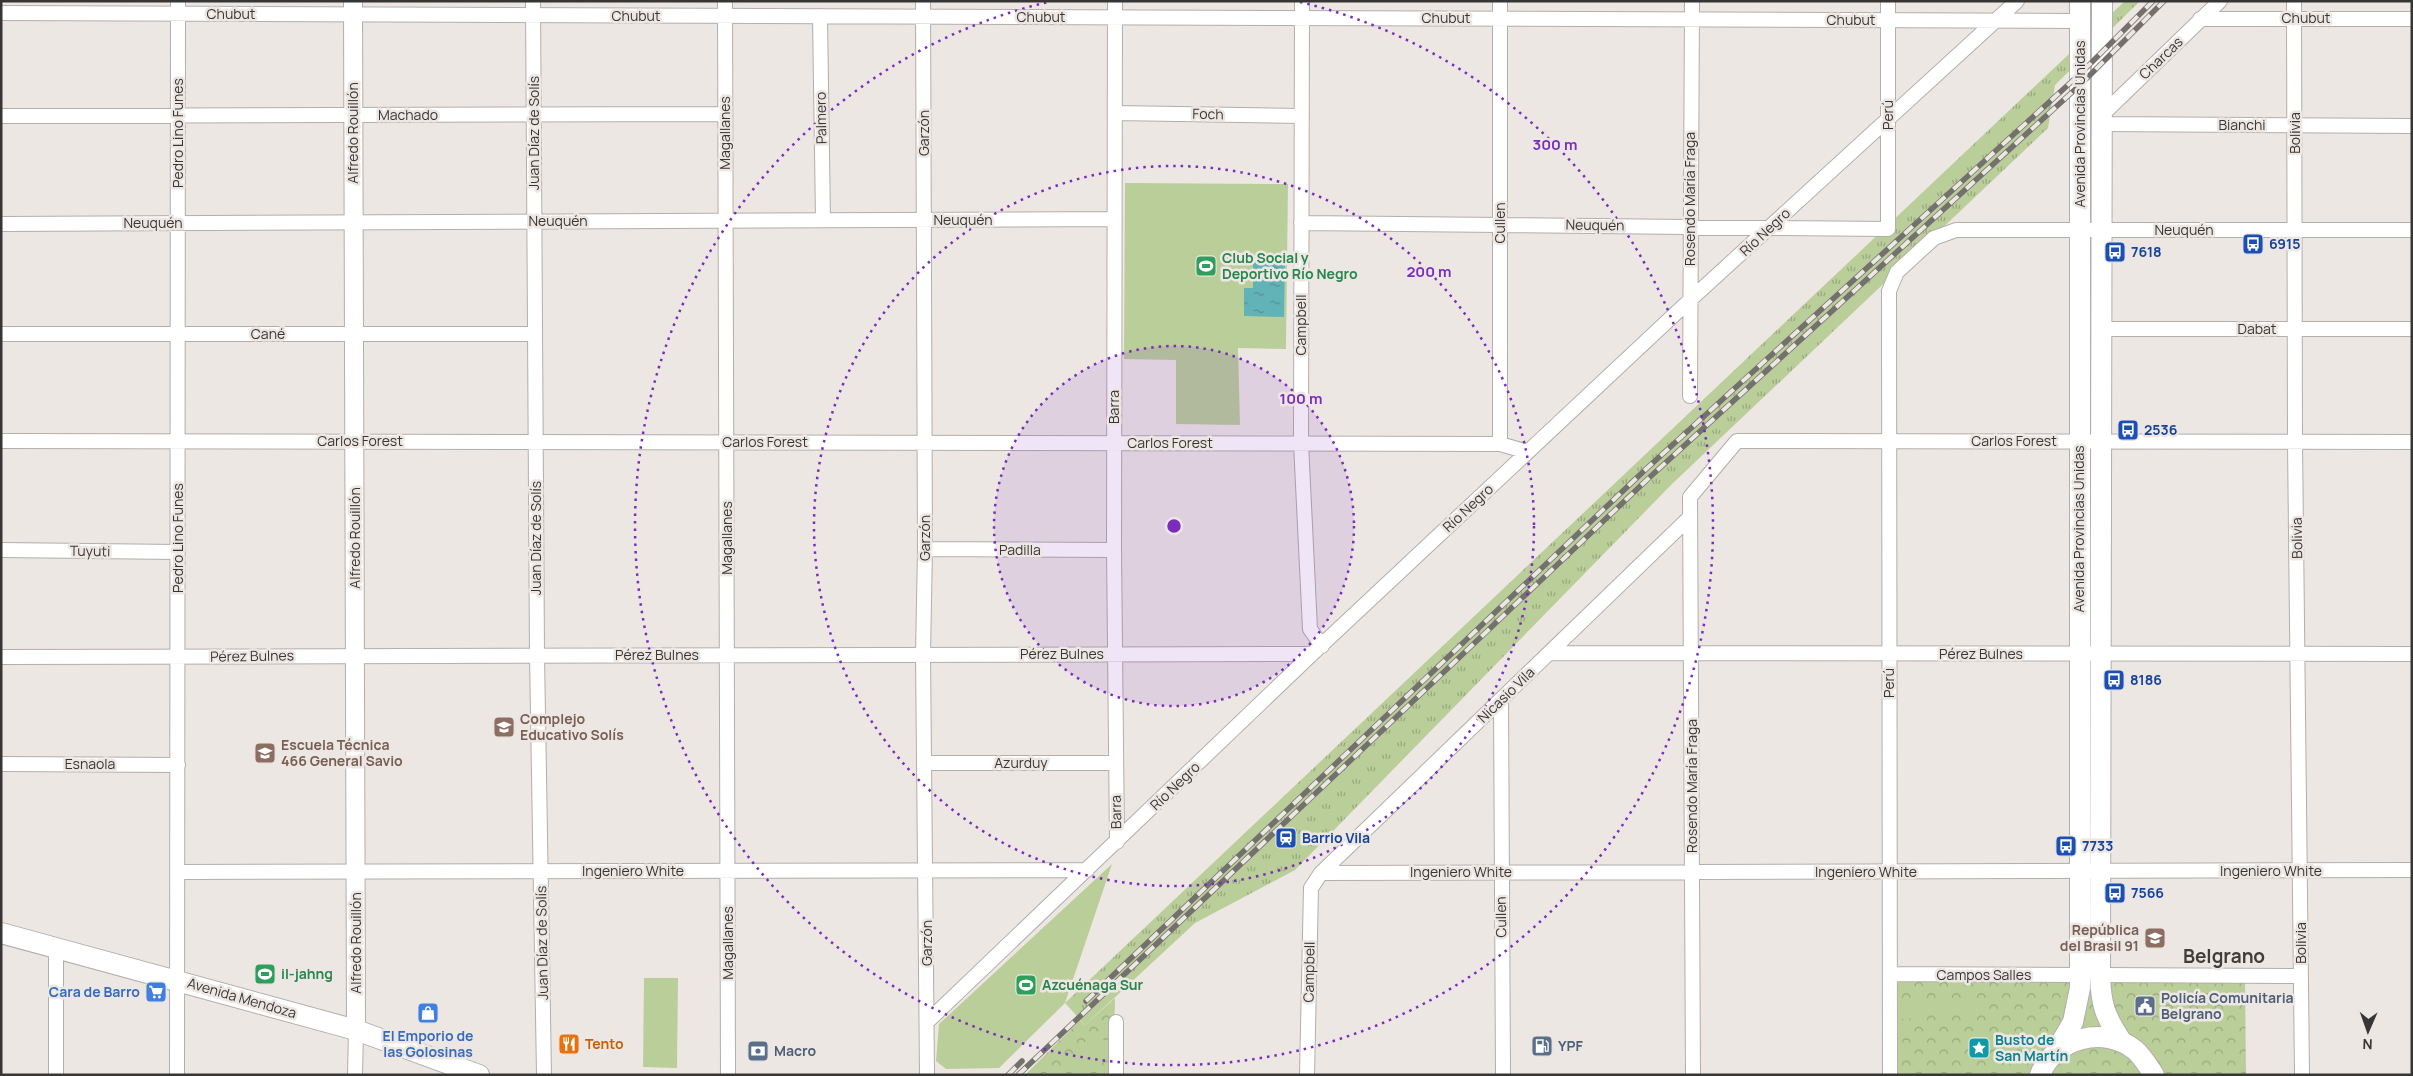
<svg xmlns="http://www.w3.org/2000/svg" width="2413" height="1076" viewBox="0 0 2413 1076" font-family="Manrope,sans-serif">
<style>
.grass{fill:url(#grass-tufts)}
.park{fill:url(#park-crowns)}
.pitch{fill:#bace99}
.water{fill:url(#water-ripples)}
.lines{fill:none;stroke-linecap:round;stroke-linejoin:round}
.minor-casing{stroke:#b3aeab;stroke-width:16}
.tertiary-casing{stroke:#b3aeab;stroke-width:20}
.secondary-casing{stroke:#b3aeab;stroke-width:22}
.minor{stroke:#fff;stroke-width:14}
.tertiary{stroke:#fff;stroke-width:18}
.secondary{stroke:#fff;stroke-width:20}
.rail-casing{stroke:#73706e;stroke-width:5.5}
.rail{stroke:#ede7e4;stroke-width:4;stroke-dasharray:11;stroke-linecap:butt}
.ring{fill:none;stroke:#7b2cbf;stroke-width:2.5;stroke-dasharray:2.5 5}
.labels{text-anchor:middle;stroke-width:5;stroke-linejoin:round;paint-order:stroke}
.street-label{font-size:14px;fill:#383635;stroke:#ede7e4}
.transit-label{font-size:14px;font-weight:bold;fill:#164399;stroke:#ede7e4;text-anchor:start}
.leisure-label{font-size:14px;font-weight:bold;fill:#27864d;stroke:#ede7e4;text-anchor:start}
.education-label{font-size:14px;font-weight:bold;fill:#785e54;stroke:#ede7e4;text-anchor:start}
.shop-label{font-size:14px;font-weight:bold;fill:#366cbe;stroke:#ede7e4;text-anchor:end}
.service-label{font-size:14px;font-weight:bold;fill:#4e5e75;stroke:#ede7e4;text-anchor:start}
.culture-label{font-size:14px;font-weight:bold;fill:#0d838f;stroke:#ede7e4;text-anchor:start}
.food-label{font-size:14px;font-weight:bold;fill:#c56008;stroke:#ede7e4;text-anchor:start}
.district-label{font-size:19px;font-weight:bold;fill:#403c39;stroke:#ede7e4}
.centre{fill:#7b2cbf;stroke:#ede7e4;stroke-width:2.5}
.ring-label{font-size:15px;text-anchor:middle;font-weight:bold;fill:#7b2cbf;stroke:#ede7e4;stroke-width:5;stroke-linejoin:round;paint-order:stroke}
</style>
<defs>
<pattern id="grass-tufts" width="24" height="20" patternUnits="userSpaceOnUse" patternTransform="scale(1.25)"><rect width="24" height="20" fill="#bace99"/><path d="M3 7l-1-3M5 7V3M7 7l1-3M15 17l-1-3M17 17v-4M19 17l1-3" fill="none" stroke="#98a87e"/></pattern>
<pattern id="park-crowns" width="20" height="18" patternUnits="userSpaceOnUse" patternTransform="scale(1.25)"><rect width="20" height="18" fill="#bace99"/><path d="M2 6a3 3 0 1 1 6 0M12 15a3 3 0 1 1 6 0" fill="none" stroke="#98a87e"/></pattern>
<pattern id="water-ripples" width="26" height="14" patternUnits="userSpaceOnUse" patternTransform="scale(1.25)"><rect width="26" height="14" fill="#61b3b7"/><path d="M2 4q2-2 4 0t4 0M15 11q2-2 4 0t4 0" fill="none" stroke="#519296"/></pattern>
</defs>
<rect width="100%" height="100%" fill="#ede7e4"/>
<path class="grass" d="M2125,1h15l-85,84 -7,43 -376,356 -377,386 -100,53 -110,102 -20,-22z"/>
<path class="park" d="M1890,974l355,2 1,99h-356z
M1115,998l-2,72 -3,5h-85l55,-55 5,5z"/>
<path class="pitch" d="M1125,183l163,1 -2,165 -48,-1 2,77 -64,-1v-64l-52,-1z
M1112,864l-47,139 -66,65 -53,1 -10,-8 3,-37z
M644,978h34l-1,90 -34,-1z
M1924,999l1,19 -25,1 -1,-19z
M1935,1001l43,1v12l-43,-1z
M1096,1032l14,15 -26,25 -15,-15z"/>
<path class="water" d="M1253,261h32l-1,56 -40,-1v-28h9z"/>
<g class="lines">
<g class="minor-casing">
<path id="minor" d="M533,1l4,654 7,420
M725,1l3,1074
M923,1l2,548 -2,105 4,421
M1115,1l-1,549 3,292
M1302,1l-1,442 9,186 12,17
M2294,1l1,441 7,633
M1,13l2079,8
M820,16l3,204
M2200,19h212
M1115,113l187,3
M2102,115l118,-114
M1,116l724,-2
M2102,124l310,2
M1301,223l587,6v-228
M1,224l1113,-5
M2102,329h310
M1,334h534
M1690,396l2,-395
M1,441l1499,3 28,8
M1500,444v-443
M925,549l189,1
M1,550l177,2
M1550,653l862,1
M1,657l1311,-3
M1501,700l2,375
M926,763h189
M1,764l177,1
M178,872l909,-2
M1321,873l1091,-3
M56,948v127
M1890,974l189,1
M2100,975l201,1
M927,1022l385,-368 378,-354 327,-299
M1116,1022v53
M177,1075l1,-1074
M355,1075l1,-45
M1307,1075l4,-187 10,-15 369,-356
M1693,1075l-3,-578 47,-56 675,1
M1890,1075l-1,-784 8,-19 37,-34 22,-8h456"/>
</g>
<g class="tertiary-casing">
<path id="tertiary" d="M353,1l3,1029"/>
</g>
<g class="secondary-casing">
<path id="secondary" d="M2102,1l-2,974c1,31 5,41 22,67
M1,933l355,97 123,45
M2056,1051l17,-29 7,-34v-987
M2040,1075c14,-37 64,-50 95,-25 8,7 13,16 19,25"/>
</g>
<use href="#minor" class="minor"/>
<use href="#tertiary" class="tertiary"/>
<use href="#secondary" class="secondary"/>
<g class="rail-casing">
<path id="rail" d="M1086,1001l559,-531 435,-396 73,-73
M1008,1075l14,-14
M1018,1075l633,-599 429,-391 84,-84"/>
</g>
<use href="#rail" class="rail"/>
</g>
<circle cx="1174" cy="526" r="180" fill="#7b2cbf" fill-opacity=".12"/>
<g class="ring">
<circle cx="1174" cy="526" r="180"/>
<circle cx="1174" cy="526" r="360"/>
<path d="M1300 2A539 539 0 1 1 1048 2"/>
</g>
<defs>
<g id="bus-square" transform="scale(1.125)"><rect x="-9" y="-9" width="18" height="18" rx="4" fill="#1a4fb4" stroke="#ede7e4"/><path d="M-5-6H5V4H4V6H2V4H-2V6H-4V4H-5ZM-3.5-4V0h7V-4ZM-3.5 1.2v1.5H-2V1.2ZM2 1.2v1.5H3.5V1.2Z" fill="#fff"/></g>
<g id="stadium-square" transform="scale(1.125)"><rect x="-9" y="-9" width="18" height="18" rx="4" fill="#2e9e5b" stroke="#ede7e4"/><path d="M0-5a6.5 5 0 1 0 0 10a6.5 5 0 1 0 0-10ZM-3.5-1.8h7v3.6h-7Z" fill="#fff"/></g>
<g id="school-square" transform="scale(1.125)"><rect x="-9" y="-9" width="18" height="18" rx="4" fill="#8d6e63" stroke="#ede7e4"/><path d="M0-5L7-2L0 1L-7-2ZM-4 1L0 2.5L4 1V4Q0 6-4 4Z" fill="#fff"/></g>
<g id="station-square" transform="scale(1.125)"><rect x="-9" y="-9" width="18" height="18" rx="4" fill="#1a4fb4" stroke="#ede7e4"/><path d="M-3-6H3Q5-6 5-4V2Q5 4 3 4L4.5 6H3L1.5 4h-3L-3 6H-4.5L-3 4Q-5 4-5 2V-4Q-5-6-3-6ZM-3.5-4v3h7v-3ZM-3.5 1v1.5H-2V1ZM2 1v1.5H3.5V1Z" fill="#fff"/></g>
<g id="supermarket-square" transform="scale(1.125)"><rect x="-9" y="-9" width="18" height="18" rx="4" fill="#3f7fe0" stroke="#ede7e4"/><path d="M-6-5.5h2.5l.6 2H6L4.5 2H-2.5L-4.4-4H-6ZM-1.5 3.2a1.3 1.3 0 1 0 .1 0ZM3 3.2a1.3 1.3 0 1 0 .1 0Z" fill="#fff"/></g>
<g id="civic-square" transform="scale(1.125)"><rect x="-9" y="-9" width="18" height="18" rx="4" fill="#5c6f8a" stroke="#ede7e4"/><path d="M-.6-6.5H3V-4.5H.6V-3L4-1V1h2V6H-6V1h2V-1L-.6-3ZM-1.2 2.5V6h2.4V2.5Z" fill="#fff"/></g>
<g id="shop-square" transform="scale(1.125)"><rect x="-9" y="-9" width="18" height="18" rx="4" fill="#3f7fe0" stroke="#ede7e4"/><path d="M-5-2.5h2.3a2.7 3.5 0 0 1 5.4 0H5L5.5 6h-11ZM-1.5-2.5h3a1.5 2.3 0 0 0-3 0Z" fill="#fff"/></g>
<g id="restaurant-square" transform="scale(1.125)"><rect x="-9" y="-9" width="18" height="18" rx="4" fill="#e8710a" stroke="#ede7e4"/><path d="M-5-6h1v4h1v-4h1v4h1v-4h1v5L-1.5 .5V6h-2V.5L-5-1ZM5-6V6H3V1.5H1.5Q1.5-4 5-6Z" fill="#fff"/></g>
<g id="fuel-square" transform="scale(1.125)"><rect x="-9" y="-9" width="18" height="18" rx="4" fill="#5c6f8a" stroke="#ede7e4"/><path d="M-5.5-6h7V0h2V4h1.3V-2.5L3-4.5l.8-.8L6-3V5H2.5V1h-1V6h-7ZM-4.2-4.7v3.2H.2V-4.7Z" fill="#fff"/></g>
<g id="sight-square" transform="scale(1.125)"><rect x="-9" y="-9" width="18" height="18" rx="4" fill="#0f9aa8" stroke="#ede7e4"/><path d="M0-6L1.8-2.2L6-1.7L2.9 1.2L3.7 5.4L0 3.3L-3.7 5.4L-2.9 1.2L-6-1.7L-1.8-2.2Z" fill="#fff"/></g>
<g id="bank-square" transform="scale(1.125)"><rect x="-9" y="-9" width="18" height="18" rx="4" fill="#5c6f8a" stroke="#ede7e4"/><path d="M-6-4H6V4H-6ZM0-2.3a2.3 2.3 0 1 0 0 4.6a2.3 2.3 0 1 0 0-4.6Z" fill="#fff"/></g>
</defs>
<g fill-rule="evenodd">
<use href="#bus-square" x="2253" y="244"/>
<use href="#bus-square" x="2115" y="252"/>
<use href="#stadium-square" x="1206" y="266"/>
<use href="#bus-square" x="2128" y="430"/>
<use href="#bus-square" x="2114" y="680"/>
<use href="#school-square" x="504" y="727"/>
<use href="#school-square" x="265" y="753"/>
<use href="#station-square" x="1286" y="838"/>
<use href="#bus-square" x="2066" y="846"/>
<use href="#bus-square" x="2115" y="893"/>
<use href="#school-square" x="2155" y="938"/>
<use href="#stadium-square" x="265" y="974"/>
<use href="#stadium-square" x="1026" y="985"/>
<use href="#supermarket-square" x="156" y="992"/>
<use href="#civic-square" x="2145" y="1006"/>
<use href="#shop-square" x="428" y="1013"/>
<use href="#restaurant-square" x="569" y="1044"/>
<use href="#fuel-square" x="1542" y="1046"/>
<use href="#sight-square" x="1979" y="1048"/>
<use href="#bank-square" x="758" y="1051"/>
</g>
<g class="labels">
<g class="street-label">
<text x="231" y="19">Chubut</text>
<text x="636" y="21">Chubut</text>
<text x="1041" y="22">Chubut</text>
<text x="1446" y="23">Chubut</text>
<text x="2306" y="23">Chubut</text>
<text x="1851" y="25">Chubut</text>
<text transform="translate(2161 58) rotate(-44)" y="5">Charcas</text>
<text transform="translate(1208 114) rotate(1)" y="5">Foch</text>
<text x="408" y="120">Machado</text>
<text transform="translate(1888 115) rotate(-90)" y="5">Perú</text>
<text transform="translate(821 118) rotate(-91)" y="5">Palmero</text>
<text transform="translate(2080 124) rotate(-90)" y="5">Avenida Provincias Unidas</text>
<text x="2242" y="130">Bianchi</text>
<text transform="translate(178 133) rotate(-90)" y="5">Pedro Lino Funes</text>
<text transform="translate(353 133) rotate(-90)" y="5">Alfredo Rouillón</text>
<text transform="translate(534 133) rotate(-90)" y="5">Juan Díaz de Solís</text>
<text transform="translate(725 133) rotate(-90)" y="5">Magallanes</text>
<text transform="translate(924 133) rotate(-90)" y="5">Garzón</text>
<text transform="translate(2295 133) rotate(-90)" y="5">Bolivia</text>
<text transform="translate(1690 199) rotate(-90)" y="5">Rosendo María Fraga</text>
<text x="963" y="225">Neuquén</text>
<text x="558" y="226">Neuquén</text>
<text x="153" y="228">Neuquén</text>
<text transform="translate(1500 223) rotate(-90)" y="5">Cullen</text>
<text transform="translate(1595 225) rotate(1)" y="5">Neuquén</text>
<text x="2184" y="235">Neuquén</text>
<text transform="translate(1765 232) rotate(-43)" y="5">Río Negro</text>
<text transform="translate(1301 325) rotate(-90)" y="5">Campbell</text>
<text x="2257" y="334">Dabat</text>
<text x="268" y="339">Cané</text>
<text transform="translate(1114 407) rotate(-90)" y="5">Barra</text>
<text x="360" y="446">Carlos Forest</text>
<text x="2014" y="446">Carlos Forest</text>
<text x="765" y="447">Carlos Forest</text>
<text x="1170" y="448">Carlos Forest</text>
<text transform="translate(1468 508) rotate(-43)" y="5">Río Negro</text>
<text transform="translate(2079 529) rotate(-90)" y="5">Avenida Provincias Unidas</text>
<text transform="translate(178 538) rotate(-90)" y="5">Pedro Lino Funes</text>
<text transform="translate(355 538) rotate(-90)" y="5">Alfredo Rouillón</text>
<text transform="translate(536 538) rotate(-90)" y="5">Juan Díaz de Solís</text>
<text transform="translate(727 538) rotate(-90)" y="5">Magallanes</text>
<text transform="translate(925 538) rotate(-90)" y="5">Garzón</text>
<text transform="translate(2297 538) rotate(-91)" y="5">Bolivia</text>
<text x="1020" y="555">Padilla</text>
<text transform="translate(90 551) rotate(1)" y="5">Tuyuti</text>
<text x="1062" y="659">Pérez Bulnes</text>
<text x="1981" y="659">Pérez Bulnes</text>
<text x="657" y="660">Pérez Bulnes</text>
<text transform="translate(252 656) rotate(-1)" y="5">Pérez Bulnes</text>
<text transform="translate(1889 683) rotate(-90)" y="5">Perú</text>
<text transform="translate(1506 695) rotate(-44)" y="5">Nicasio Vila</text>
<text x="1021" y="768">Azurduy</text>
<text x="90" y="769">Esnaola</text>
<text transform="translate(1175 786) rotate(-44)" y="5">Río Negro</text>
<text transform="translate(1692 786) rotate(-90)" y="5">Rosendo María Fraga</text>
<text transform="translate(1116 812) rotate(-91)" y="5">Barra</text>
<text x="633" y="876">Ingeniero White</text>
<text x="2271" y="876">Ingeniero White</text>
<text x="1461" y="877">Ingeniero White</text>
<text x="1866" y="877">Ingeniero White</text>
<text transform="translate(1501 917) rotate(-91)" y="5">Cullen</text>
<text transform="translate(356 943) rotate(-90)" y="5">Alfredo Rouillón</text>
<text transform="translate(542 943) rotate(-91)" y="5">Juan Díaz de Solís</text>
<text transform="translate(728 943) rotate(-90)" y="5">Magallanes</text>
<text transform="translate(927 943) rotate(-90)" y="5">Garzón</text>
<text transform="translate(2301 943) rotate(-90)" y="5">Bolivia</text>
<text transform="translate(1309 972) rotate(-89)" y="5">Campbell</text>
<text x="1984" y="980">Campos Salles</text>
<text transform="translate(242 998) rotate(16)" y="5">Avenida Mendoza</text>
</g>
<g class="transit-label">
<text x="2269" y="249">6915</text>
<text x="2131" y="257">7618</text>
<text x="2144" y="435">2536</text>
<text x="2130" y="685">8186</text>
<text x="1302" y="843">Barrio Vila</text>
<text x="2082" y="851">7733</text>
<text x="2131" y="898">7566</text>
</g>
<g class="leisure-label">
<text x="1222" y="263">Club Social y<tspan x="1222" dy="16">Deportivo Río Negro</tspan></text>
<text x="281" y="979">il-jahng</text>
<text x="1042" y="990">Azcuénaga Sur</text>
</g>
<g class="education-label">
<text x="520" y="724">Complejo<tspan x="520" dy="16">Educativo Solís</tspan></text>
<text x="281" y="750">Escuela Técnica<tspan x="281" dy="16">466 General Savio</tspan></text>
<text x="2139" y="935" text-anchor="end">República<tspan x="2139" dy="16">del Brasil 91</tspan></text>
</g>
<g class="shop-label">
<text x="140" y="997">Cara de Barro</text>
<text x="428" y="1041" text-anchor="middle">El Emporio de<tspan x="428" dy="16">las Golosinas</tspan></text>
</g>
<g class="service-label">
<text x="2161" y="1003">Policía Comunitaria<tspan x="2161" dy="16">Belgrano</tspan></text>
<text x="1558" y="1051">YPF</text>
<text x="774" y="1056">Macro</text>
</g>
<g class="culture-label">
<text x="1995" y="1045">Busto de<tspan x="1995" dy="16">San Martín</tspan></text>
</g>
<g class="food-label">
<text x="585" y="1049">Tento</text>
</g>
<g class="district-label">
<text x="2224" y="963">Belgrano</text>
</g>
</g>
<circle cx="1174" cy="526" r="8" class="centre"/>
<g class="ring-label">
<text x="1555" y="150">300 m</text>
<text x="1429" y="277">200 m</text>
<text x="1301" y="404">100 m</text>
</g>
<rect width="2413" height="1076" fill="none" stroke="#383635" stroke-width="5"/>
<g transform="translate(2368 1031) rotate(182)" stroke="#ede7e4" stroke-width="4" paint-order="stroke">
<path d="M0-4L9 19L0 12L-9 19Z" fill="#383635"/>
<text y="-8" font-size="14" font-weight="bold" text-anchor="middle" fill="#383635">N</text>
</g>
</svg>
